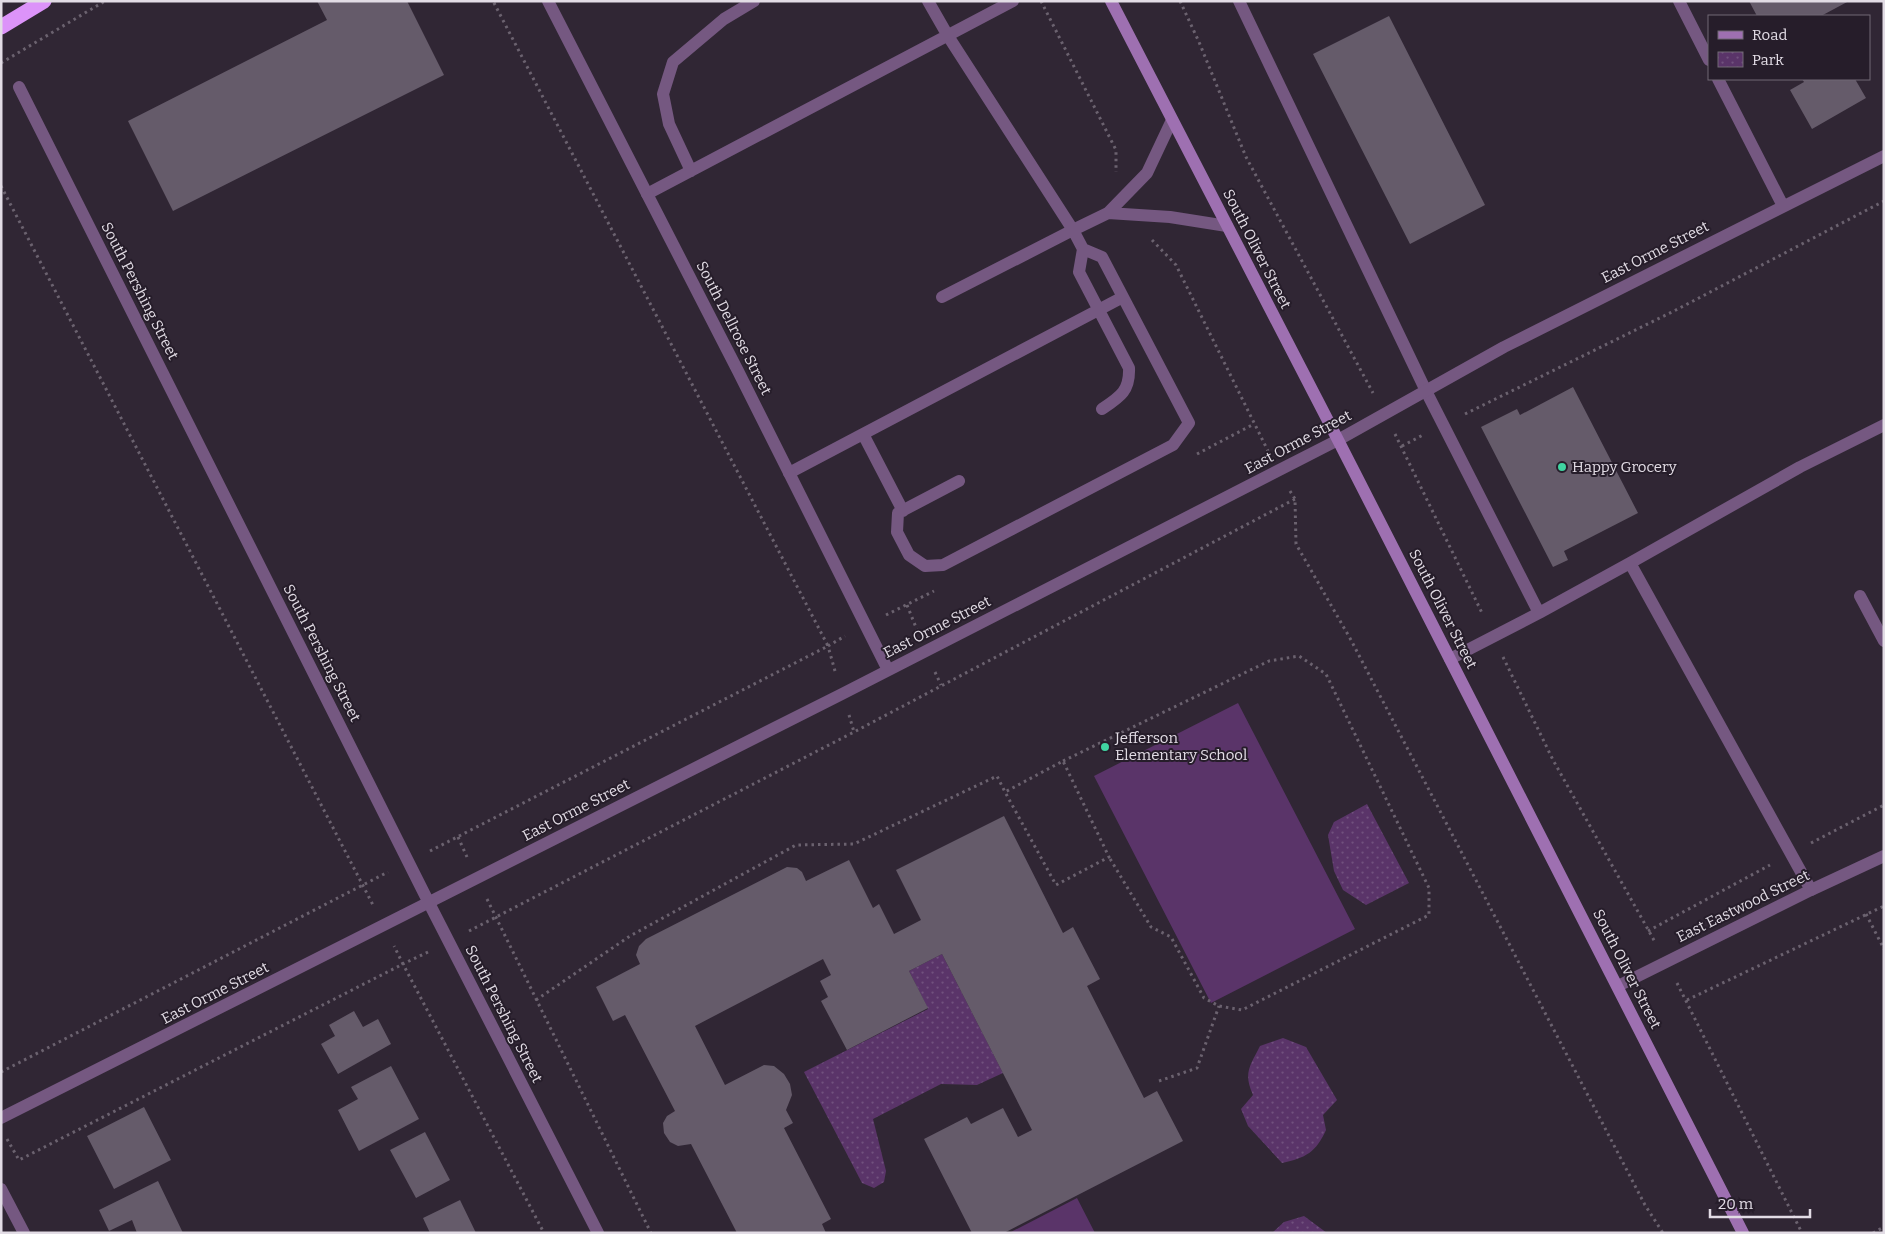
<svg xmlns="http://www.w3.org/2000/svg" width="1885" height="1234" viewBox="0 0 1885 1234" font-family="Bitter,serif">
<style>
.grass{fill:#5a3469}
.park{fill:url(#park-dots)}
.building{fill:#655b6a}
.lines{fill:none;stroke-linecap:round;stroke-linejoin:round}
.path{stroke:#6b626f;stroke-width:3;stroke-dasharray:2.5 4;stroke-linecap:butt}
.service{stroke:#755881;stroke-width:12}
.minor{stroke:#755881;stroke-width:12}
.secondary{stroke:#9e70b1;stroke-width:12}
.motorway{stroke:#dc93f9;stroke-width:15}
.poi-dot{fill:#40d4a1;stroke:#261d2a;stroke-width:2}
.labels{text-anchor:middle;stroke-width:4;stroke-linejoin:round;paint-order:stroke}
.street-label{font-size:15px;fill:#e2dce5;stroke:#261d2a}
.poi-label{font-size:15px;fill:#e2dce5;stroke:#261d2a;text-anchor:start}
</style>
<defs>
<pattern id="park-dots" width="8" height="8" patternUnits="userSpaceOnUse" patternTransform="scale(1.25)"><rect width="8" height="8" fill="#5a3469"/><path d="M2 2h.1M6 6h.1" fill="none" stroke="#71517e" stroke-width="1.8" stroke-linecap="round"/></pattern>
</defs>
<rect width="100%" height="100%" fill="#302634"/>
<path class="grass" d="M1238,703l117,226 -144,74 -117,-227z
M1077,1198l18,35h-86z"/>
<path class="park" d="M1367,804l42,79 -43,22 -23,-15 -9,-19 -6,-36 6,-13z
M942,954l61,119 -26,12 -36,-1 -68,35 13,52 -2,11 -10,6 -12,-5 -58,-111 124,-63 -19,-38z
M1283,1038l23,9 31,53 -14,15 3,15c-10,22 -20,28 -44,33l-34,-37 -7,-17 12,-14c-10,-22 -3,-29 7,-49z
M1304,1216l23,17h-55l12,-11z"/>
<path class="building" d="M317,1h90l37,74 -271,136 -45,-90 199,-101z
M1749,1h100l-28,15h-64z
M1389,16l96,189 -75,39 -97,-190z
M1802,79h53l11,19 -54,31 -22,-39 14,-8z
M1573,387l65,126 -74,38 4,9 -15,7 -72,-140 36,-18 3,6z
M1004,816l59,117 10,-6 27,52 -13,7 57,112 13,-7 26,50 -179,92h-32l-48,-94 43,-22 4,7 32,-16 15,29 14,-7 -90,-176 -33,17 19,37 -81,42 -26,-49 7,-4 -8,-16 11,-6 -8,-16 -128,67 30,59 39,-20 10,1 10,8 6,10 2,11 -6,15 7,13 -9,5 47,91 -9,5 4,9h-89l-46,-89 -13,2 -8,-4 -6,-9 -1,-10 4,-7 8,-5 -50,-96 -12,6 -17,-34 44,-23 -4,-9 3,-9 7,-7 141,-72 10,1 5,4 4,9 43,-21 24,48 6,-4 15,30 27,-14 -25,-50z
M354,1011l9,16 15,-8 13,25 -53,30 -17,-30 14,-8 -6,-11z
M391,1066l28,53 -60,32 -21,-41 20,-11 -7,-12z
M144,1107l27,53 -57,29 -27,-53z
M425,1132l25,48 -34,18 -26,-48z
M158,1181l25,52h-46l-5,-13 -23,11 -10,-21z
M460,1200l16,33h-46l-7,-15z"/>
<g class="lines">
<path class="path" d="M1041,1l75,149v22
M1180,1l19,41 47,115 127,236
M1,63l104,-62
M1,186l372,719
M1152,240l24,25 92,186
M1465,414l209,-103 210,-110
M1395,434l88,181
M1402,446l21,-11
M1197,454l57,-30
M1290,491l5,8 1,45 55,96 294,565 18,28
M907,605l10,25
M886,615l48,-24
M1503,657l50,103 102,182
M835,671l-7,-25 17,-10
M935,672l6,13
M849,715l5,17
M1063,761l206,-100 30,-5 27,18 103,214v27l-187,95 -23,-4 -15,-8 -33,-61 -20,-10 -42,-70
M458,837l9,20
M1811,843l73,-38
M430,851l398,-205 -335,-645
M487,899l164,334
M1866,914l18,35
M469,931l385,-199 441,-233
M1648,931l122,-66
M428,952l-25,12 141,269
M1677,983l125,250
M536,1000l94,-64 166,-91 58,-1 143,-68 8,16 51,93 53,-28 -46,-96 -58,31
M1687,1000l197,-94
M1,1072l387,-200
M1159,1081l38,-13 22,-62
M7,1139l12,21 384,-196 -9,-18
M1873,1233l11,-6"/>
<path class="service" d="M928,1l20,35 125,194 -131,67
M1239,1l187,390 113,222
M691,171l-22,-47 -6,-30 10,-32 51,-43 30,-18
M647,194l366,-193
M1108,213l62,4 57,9
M1102,409c18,-12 28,-18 27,-41l-50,-96 4,-23 -10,-19 35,-17 39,-40 25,-53
M863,434l40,77
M789,473l334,-176
M959,481l-61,32 -1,19 12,23 16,11 18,-1 230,-120 16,-22 -87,-166 -19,-8
M1630,563l181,327
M1860,596l24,45
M1450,659l89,-46 91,-50 170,-96 84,-42"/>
<path class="minor" d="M548,1l190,370 150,299
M1679,1l30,59
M1718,79l65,127
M19,87l410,816 169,330
M1618,986l193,-96 73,-34
M1,1118l841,-424 496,-254 166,-93 380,-191
M1,1189l23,44"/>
<path class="secondary" d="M1111,1l227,439 405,793"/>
<path class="motorway" d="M1,27l43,-26"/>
</g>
<g class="poi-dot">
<circle cx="1562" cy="467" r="5"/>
<circle cx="1105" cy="747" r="5"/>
</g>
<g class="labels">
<g class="street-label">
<text transform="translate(1257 249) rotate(63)" y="5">South Oliver Street</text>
<text transform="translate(1655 252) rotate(-27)" y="5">East Orme Street</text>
<text transform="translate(140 291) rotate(63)" y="5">South Pershing Street</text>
<text transform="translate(734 328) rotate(63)" y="5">South Dellrose Street</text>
<text transform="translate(1298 442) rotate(-28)" y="5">East Orme Street</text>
<text transform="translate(1443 609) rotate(63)" y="5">South Oliver Street</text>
<text transform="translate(937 627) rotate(-27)" y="5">East Orme Street</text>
<text transform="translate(322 653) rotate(63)" y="5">South Pershing Street</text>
<text transform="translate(576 810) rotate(-27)" y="5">East Orme Street</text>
<text transform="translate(1743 906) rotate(-26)" y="5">East Eastwood Street</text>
<text transform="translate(1627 969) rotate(63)" y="5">South Oliver Street</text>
<text transform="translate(215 993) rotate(-27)" y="5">East Orme Street</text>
<text transform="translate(504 1014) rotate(63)" y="5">South Pershing Street</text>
</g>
<g class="poi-label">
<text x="1572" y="472">Happy Grocery</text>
<text x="1115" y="743">Jefferson<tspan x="1115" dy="17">Elementary School</tspan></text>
</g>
</g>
<rect width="1885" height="1234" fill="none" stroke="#e2dce5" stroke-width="5"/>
<rect x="1708" y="15" width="162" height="65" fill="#261d2a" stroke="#716975"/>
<rect x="1718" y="31" width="25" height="8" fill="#9e70b1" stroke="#716975"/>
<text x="1752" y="40" font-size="15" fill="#e2dce5">Road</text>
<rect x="1718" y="52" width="25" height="15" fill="url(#park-dots)" stroke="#716975"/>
<text x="1752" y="65" font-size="15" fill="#e2dce5">Park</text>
<path d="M1710 1209v8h100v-8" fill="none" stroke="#e2dce5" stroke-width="2.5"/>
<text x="1718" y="1209" font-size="15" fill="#e2dce5" stroke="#261d2a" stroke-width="4" paint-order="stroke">20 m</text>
</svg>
